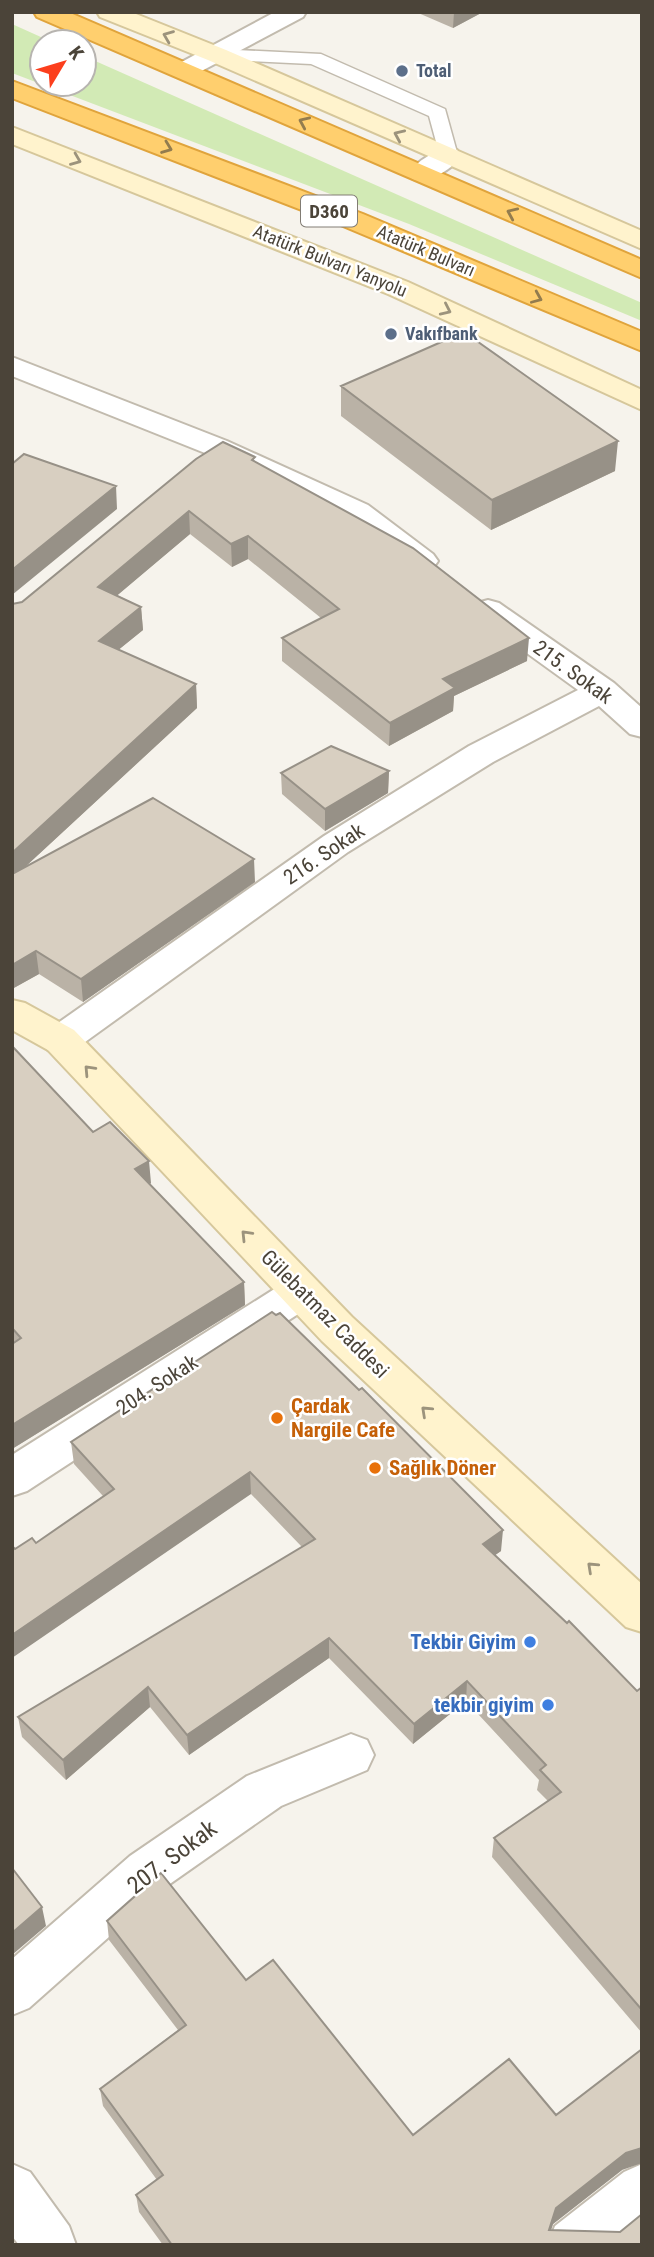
<svg xmlns="http://www.w3.org/2000/svg" width="654" height="2257" viewBox="0 0 654 2257" font-family="'Roboto Condensed',sans-serif">
<style>
.green{fill:#d2eab5}
.lines{fill:none;stroke-linecap:round;stroke-linejoin:round}
.lane-casing{stroke:#c2bbae;stroke-width:3}
.street-casing{stroke:#c2bbae;stroke-width:4}
.secondary-casing{stroke:#d6c79b;stroke-width:4}
.highway-casing{stroke:#e0a43c;stroke-width:4}
.lane{fill:#fff;fill-rule:evenodd}
.street{fill:#fff;fill-rule:evenodd}
.secondary{fill:#fff3cd;fill-rule:evenodd}
.highway{fill:#ffcf6e;fill-rule:evenodd}
.wall{fill:#bab2a6}
.shaded-wall{fill:#979187}
.building{fill:#d8cfc1;stroke:#979187;stroke-width:2}
.oneway{stroke:#9c937c}
.oneway2{stroke:#937c4e}
.service-dot{fill:#5c6f8a;stroke:#fff;stroke-width:2.5}
.food-dot{fill:#e8710a;stroke:#fff;stroke-width:2.5}
.shop-dot{fill:#3f7fe0;stroke:#fff;stroke-width:2.5}
.labels{text-anchor:middle;stroke-width:5;stroke-linejoin:round;paint-order:stroke}
.far-service-label{font-size:18px;font-weight:bold;fill:#4e5e75;stroke:#fff;text-anchor:start}
.far-street-label{font-size:18px;fill:#4b4439;stroke:#fff}
.shield{fill:#fff;stroke:#817c74;stroke-width:2}
.shield-label{font-size:19px;font-weight:bold;fill:#4b4439}
.street-label{font-size:21px;fill:#4b4439;stroke:#fff}
.food-label{font-size:21px;font-weight:bold;fill:#c56008;stroke:#fff;text-anchor:start}
.shop-label{font-size:21px;font-weight:bold;fill:#366cbe;stroke:#fff;text-anchor:end}
.near-street-label{font-size:24px;fill:#4b4439;stroke:#fff}
</style>
<rect width="100%" height="100%" fill="#f6f3ec"/>
<path class="green" d="M12,24l40,18h-10v42h42v-28l558,247v18l-233,-97 -397,-151z"/>
<g class="lines">
<g class="lane-casing">
<path id="lane" d="M217,49l104,5 124,55 13,47 -3,4h-14l-12,-44 -118,-52 -101,-5 -3,-4z"/>
</g>
<g class="street-casing">
<path id="street" d="M275,12h31l-3,5 -109,58 -9,3 -9,-3 -4,-5 4,-5z
M448,148l9,2 4,6c-10,14 -31,27 -48,23l-4,-6c8,-12 25,-22 39,-25z
M12,357l215,84 141,64 65,49 5,7 -5,7 -11,3 -11,-3 -65,-49 -141,-66 -193,-77z
M488,600l11,3 115,80 28,25v29l-12,-3 -31,-28 -106,56 -145,90 -274,198 -13,4 -13,-4 -6,-10 6,-10 276,-194 145,-90 109,-56 -101,-73 -5,-7 5,-7z
M301,1276l14,5 6,11 -6,11 -288,188 -15,5v-41l275,-174z
M351,1734l16,6 7,15 -7,15 -86,36 -117,82 -135,120 -17,7v-56l118,-103 117,-80z
M12,2164l18,8 39,54 7,19h-57l-7,-9z
M642,2164v59l-26,22h-68l7,-19 69,-54z"/>
</g>
<g class="secondary-casing">
<path id="secondary" d="M97,12h34l95,38 416,181v18l-434,-189 -108,-43z
M12,127l396,155 234,108v20l-254,-116 -376,-150z
M12,1000l13,3 49,27 278,287 290,267v48l-16,-5 -304,-286 -274,-291 -36,-20z"/>
</g>
<g class="highway-casing">
<path id="highway" d="M34,12h34l574,248v18l-605,-261z
M12,81l351,133 279,118v19l-299,-125 -331,-128z"/>
</g>
<use href="#lane" class="lane"/>
<use href="#street" class="street"/>
<use href="#secondary" class="secondary"/>
<use href="#highway" class="highway"/>
</g>
<path class="wall" d="M416,12h67l-30,16z
M341,386l274,85 -124,59 -150,-114z
M255,461l272,200 -73,35 -1,15 -64,35 -107,-85v-23l39,-20 -73,-59 -16,8 -42,-33 -73,61 24,12 2,23 -25,20 78,34 1,24 -172,159 230,15 -172,120 -44,-28 -27,15 10,-387z
M389,771l-1,22 -63,38 -43,-37 -1,-21z
M12,1046l81,86 58,51 -1,1 94,98 1,23 -233,144z
M272,1312l229,239 -6,4 142,136 5,-4v346l-150,-176 2,-19 54,-37 -11,-11 2,-10 -73,-79 -53,43 -84,-86 -140,97 -39,-48 -84,73 -44,-43 -4,-20 284,-170 -51,-53 -236,55 21,-6 67,-47 -29,-32 -3,-22z
M107,1921l139,59 167,155 143,-20 66,55 -69,54 -2,6 91,15h-479l-24,-33 -3,-17 21,-15 -54,-74 -3,-17 78,-59 -69,-90z"/>
<path class="shaded-wall" d="M454,12h29l-30,16z
M618,441l-3,30 -124,59 1,-30z
M116,486l1,23 -105,86v-25z
M189,511l1,23 -90,76 -2,-23z
M248,536v23l-16,8 -1,-23z
M141,607l2,23 -42,34 -2,-23z
M529,638l-2,23 -73,35 -1,15 -64,35 1,-23 53,-44z
M196,684l1,24 -185,171v-26z
M389,771l-1,22 -63,38v-22z
M254,859l1,23 -172,120 -2,-23z
M36,951l3,23 -27,15v-24z
M149,1161l2,22 -14,9 -2,-23z
M244,1282l1,23 -233,144v-24z
M250,1472l1,22 -239,164v-23z
M503,1530l-2,21 -20,14 2,-21z
M329,1638v20l-140,97 -2,-20z
M467,1681l-1,20 -53,43 1,-20z
M148,1687l2,20 -84,73 -3,-20z
M42,1907l4,19 -34,29v-22z
M642,2148v15l-20,7 -69,54 -7,21 3,-15 7,-22 70,-55z"/>
<path class="building" d="M464,332l154,109 -126,59 -151,-114z
M223,442l32,15 -3,3 161,88 116,90 -86,41 12,9 -65,35 -108,-85 57,-29 -91,-73 -17,8 -42,-33 -91,76 43,20 -42,34 97,43 -184,169v-249l10,-2 174,-143z
M24,454l92,32 -104,84v-106z
M331,746l58,25 -64,38 -44,-36z
M153,798l101,61 -173,120 -45,-28 -24,14v-91z
M12,1046l81,86 17,-10 39,39 -14,8 109,113 -232,143v-81l9,-6 -9,-10z
M272,1312l4,3 4,-2 79,77 3,-2 141,142 -20,14 84,79 2,-2 68,70 5,-4v323l-148,-172 67,-46 -21,-22 6,-5 -79,-84 -53,43 -85,-86 -142,97 -39,-48 -85,73 -45,-43 297,-178 -65,-67 -238,163v-89l3,3 17,-11 4,5 78,-54 -43,-47z
M12,1868l30,39 -30,26z
M161,1873l85,107 27,-20 140,175 96,-76 47,56 86,-66v99l-16,5 -70,55 -7,22 71,2 22,-18v31h-470l-36,-50 27,-20 -63,-86 86,-64 -79,-104z"/>
<defs><path id="oneway-chevron" d="M-2-3.5L2.5 0L-2 3.5" fill="none" stroke-width="1.6" stroke-linecap="round" stroke-linejoin="round" transform="scale(1.75)"/></defs>
<g class="oneway">
<use href="#oneway-chevron" transform="translate(168 36) rotate(-158)"/>
<use href="#oneway-chevron" transform="translate(399 135) rotate(-156)"/>
<use href="#oneway-chevron" transform="translate(76 160) rotate(22)"/>
<use href="#oneway-chevron" transform="translate(446 310) rotate(25)"/>
<use href="#oneway-chevron" transform="translate(89 1070) rotate(-133)"/>
<use href="#oneway-chevron" transform="translate(246 1235) rotate(-134)"/>
<use href="#oneway-chevron" transform="translate(426 1411) rotate(-137)"/>
<use href="#oneway-chevron" transform="translate(592 1567) rotate(-137)"/>
</g>
<g class="oneway2">
<use href="#oneway-chevron" transform="translate(304 122) rotate(-156)"/>
<use href="#oneway-chevron" transform="translate(167 148) rotate(21)"/>
<use href="#oneway-chevron" transform="translate(512 213) rotate(-156)"/>
<use href="#oneway-chevron" transform="translate(537 298) rotate(23)"/>
</g>
<g class="service-dot">
<circle cx="402" cy="71" r="7"/>
<circle cx="391" cy="334" r="7"/>
</g>
<g class="food-dot">
<circle cx="277" cy="1418" r="7"/>
<circle cx="375" cy="1468" r="7"/>
</g>
<g class="shop-dot">
<circle cx="530" cy="1642" r="7"/>
<circle cx="548" cy="1705" r="7"/>
</g>
<g class="labels">
<g class="far-service-label">
<text x="416" y="77">Total</text>
<text x="405" y="340">Vakıfbank</text>
</g>
<g class="far-street-label">
<text transform="translate(426 251) rotate(23)" y="6">Atatürk Bulvarı</text>
<text transform="translate(330 261) rotate(22)" y="6">Atatürk Bulvarı Yanyolu</text>
</g>
<rect class="shield" x="301" y="195.5" width="56" height="31" rx="5"/>
<g class="shield-label">
<text x="329" y="218">D360</text>
</g>
<g class="street-label">
<text transform="translate(573 672) rotate(36)" y="7">215. Sokak</text>
<text transform="translate(324 854) rotate(-34)" y="7">216. Sokak</text>
<text transform="translate(325 1314) rotate(45)" y="7">Gülebatmaz Caddesi</text>
<text transform="translate(157 1385) rotate(-33)" y="7">204. Sokak</text>
</g>
<g class="food-label">
<text x="291" y="1413">Çardak<tspan x="291" dy="24">Nargile Cafe</tspan></text>
<text x="389" y="1475">Sağlık Döner</text>
</g>
<g class="shop-label">
<text x="516" y="1649">Tekbir Giyim</text>
<text x="534" y="1712">tekbir giyim</text>
</g>
<g class="near-street-label">
<text transform="translate(172 1857) rotate(-37)" y="8">207. Sokak</text>
</g>
</g>
<rect width="654" height="2257" fill="none" stroke="#4b4439" stroke-width="28"/>
<g transform="translate(63 63) rotate(52)"><circle r="33" fill="#ffffff" stroke="#b7b4b0" stroke-width="2"/>
<path d="M0-5L12 26L0 18L-12 26Z" fill="#fc3f1d"/>
<text y="-10" font-size="19" font-weight="bold" text-anchor="middle" fill="#4b4439">K</text>
</g>
</svg>
